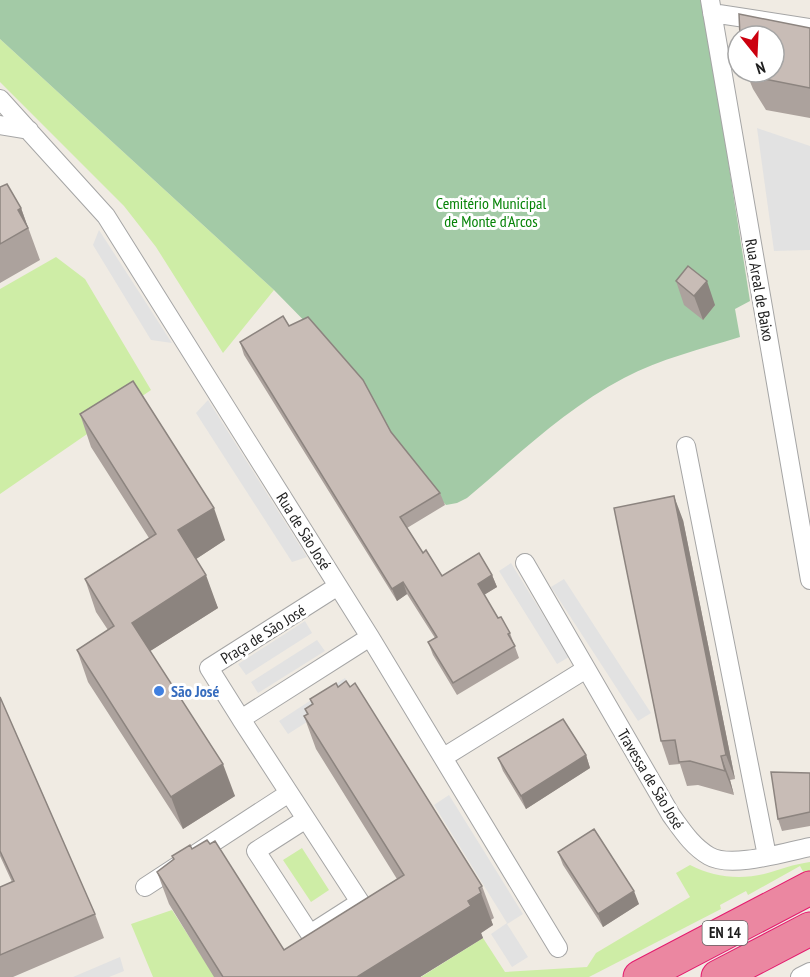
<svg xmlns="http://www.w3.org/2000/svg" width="810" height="977" viewBox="0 0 810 977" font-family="'PT Sans Narrow',sans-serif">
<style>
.grass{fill:#ceeda6}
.cemetery{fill:#a3caa6}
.parking{fill:#e2e2e2}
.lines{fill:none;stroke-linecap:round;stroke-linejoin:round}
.street-casing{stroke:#a5a5a5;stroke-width:20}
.highway-casing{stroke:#e41b6e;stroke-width:35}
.street{stroke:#fff;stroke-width:18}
.highway{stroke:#eb87a1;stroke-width:33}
.wall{fill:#aca29d}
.shaded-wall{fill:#8c847f}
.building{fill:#c8bcb6;stroke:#8c847f;stroke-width:1.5}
.shop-dot{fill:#3f7fe0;stroke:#fff;stroke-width:2}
.labels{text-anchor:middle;stroke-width:6;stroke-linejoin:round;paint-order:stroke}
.shield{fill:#fff;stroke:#626262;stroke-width:1.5}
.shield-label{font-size:15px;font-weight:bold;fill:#1e1e1e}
.park-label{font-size:16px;fill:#068307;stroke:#fff}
.street-label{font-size:16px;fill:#1e1e1e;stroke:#fff}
.shop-label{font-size:16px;font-weight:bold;fill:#366cbe;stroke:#fff;text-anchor:start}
</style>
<rect width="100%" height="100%" fill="#f0ebe3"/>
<path class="grass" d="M0,39l274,251 -51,63 -67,-106 -32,-41 -124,-124z
M56,257l29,22 66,111 -151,104v-205z
M302,848l27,42 -18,12 -28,-42z
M810,862v22l-10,-18 -52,29 -2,-4 -26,14 1,4 -132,68h-168l62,-39 22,34 82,-5 9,-14 94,-56 -14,-24 14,-8c23,12 49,15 74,9 15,-4 30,-10 46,-12z
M172,910l43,67h-62l-22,-53z"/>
<path class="cemetery" d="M0,0h703l47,301 -15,8 5,28c-39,12 -80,22 -116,41 -59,31 -107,78 -157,120l-10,5 -11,2 -8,-8 -114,-156 -50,-51 -274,-251z"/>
<path class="parking" d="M757,128l53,18v104l-36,1z
M99,230l73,113 -21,-3 -58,-95z
M208,400l99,157 -15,5 -96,-149z
M511,563l58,94 -12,7 -58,-93z
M564,579l87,134 -13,8 -87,-134z
M305,621l7,12 -66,42 -8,-11z
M317,640l8,11 -67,42 -7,-11z
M345,678l9,14 -66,42 -9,-13z
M449,795l74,119 -16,10 21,33 -16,10 -21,-33 16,-11 -73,-118z
M120,957l4,14 -15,6h-36z"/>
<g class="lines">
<g class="street-casing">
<path id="street" d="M710,0l100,580
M712,13l98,15
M0,99l106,117 264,421 188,311
M0,125l29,5
M686,446l81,410
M525,563l146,252c11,15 21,31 38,41 22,13 76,-4 101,-9
M338,586l-129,82 32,51 129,-82
M241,719l119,183 -50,32 -54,-83 50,-32
M444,757l142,-88
M145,887l144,-94
M800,977l10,-5"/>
</g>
<g class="highway-casing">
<path id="highway" d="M640,977l170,-89
M718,977l92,-48"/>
</g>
<use href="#street" class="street"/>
<use href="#highway" class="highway"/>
</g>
<path class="wall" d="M810,28v90l-44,-8 -13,-21 -7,-17h28z
M0,187l21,21 19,52 -40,23z
M676,281l39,24 -12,15 -19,-15z
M289,326l102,106 49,61 5,12 -38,23 16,25 19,23 50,-1 5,12 -13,8 14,23 12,15 9,25 -62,37 -24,-40 -5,-13 7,-4 -28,-44 -10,7 -153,-246 -4,-13z
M80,414l145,126 -29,19 22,49 -68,43 85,145 -52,33 -95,-147 -11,-32 31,-20 -12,-18 -11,-33 64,-41 -58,-91z
M683,520l52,259 -5,1 4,15 -36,-10 -11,1 -7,-22 -11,1 -8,-24z
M0,697l95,217 9,24 -91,39h-13v-90l12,-5 -12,-26z
M310,699l172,187 12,32 -3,2 2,5 -12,8 2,5 -63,39h-206l-45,-73 -12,-32 16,-12 -1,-4 20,-7 92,101 113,-71 -81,-130 -12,-33 3,-2 -2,-5 7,-5z
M586,755l4,13 -64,41 -23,-38 -5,-13z
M810,773v53l-28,5 -4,-12z
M558,852l81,52 -36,23 -40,-62z"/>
<path class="shaded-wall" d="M21,208l7,20 -10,-18z
M707,281l8,24 -12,15 -9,-24z
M674,496l9,24 52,259 -9,-24z
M214,508l11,32 -35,23 -12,-33z
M206,575l12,33 -74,47 -12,-32z
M492,575l5,12 -15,9 -4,-12z
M403,582l4,12 -10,7 -5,-12z
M586,755l4,13 -64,41 -5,-13z
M721,756l9,24 4,15 -9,-24z
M223,764l12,32 -52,33 -12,-32z
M634,891l5,13 -36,23 -5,-13z
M481,893l12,32 -12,8 2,5 -63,39h-63z"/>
<path class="building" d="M739,14l71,14v60l-55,-11 -4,-5h23v-36h-34z
M7,184l14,24 -3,2 10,18 -28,16v-57z
M688,266l19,15 -13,15 -18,-15z
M283,316l6,10 19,-9 55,63 28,52 49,61 -40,24 23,36 3,-3 16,26 37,-23 13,22 -14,9 20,34 3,-1 9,16 -2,1 7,12 -62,37 -25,-41 9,-5 -34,-55 -11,7 -152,-247z
M133,381l81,127 -36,22 28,45 -74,48 91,141 -52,33 -94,-147 37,-24 -29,-47 71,-45 -76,-120z
M674,496l52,259 -5,1 4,15 -35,-10 -11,1 -4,-22 -14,1 -47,-233z
M346,681l4,6 5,-4 127,203 -3,2 2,5 -13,8 3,5 -114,71h-134l-66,-105 17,-13 -2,-3 18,-11 2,4 15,-9 3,4 5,-3 69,109 120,-75 -100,-159 4,-2 -3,-5 8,-5 -3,-5 26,-16 2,4z
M0,697l95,217 -95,41v-68l14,-6 -14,-30z
M563,719l23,36 -65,41 -23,-38z
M771,772l39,1v39l-32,7z
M594,829l40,62 -36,23 -40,-62z"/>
<circle class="shop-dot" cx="159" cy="691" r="6"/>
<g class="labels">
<rect class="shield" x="702.5" y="921" width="45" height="24" rx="4.5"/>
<g class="shield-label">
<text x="725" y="938">EN 14</text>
</g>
<g class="park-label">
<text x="491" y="209">Cemitério Municipal<tspan x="491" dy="18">de Monte d'Arcos</tspan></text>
</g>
<g class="street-label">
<text transform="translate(760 290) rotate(80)" y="6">Rua Areal de Baixo</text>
<text transform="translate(304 531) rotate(58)" y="6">Rua de São José</text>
<text transform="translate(263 634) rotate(-32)" y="6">Praça de São José</text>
<text transform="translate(651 779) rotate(59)" y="6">Travessa de São José</text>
</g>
<g class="shop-label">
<text x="171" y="697">São José</text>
</g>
</g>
<g transform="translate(756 54) rotate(162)"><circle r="28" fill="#ffffff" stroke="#a5a5a5" stroke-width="1.5"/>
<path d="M0-4.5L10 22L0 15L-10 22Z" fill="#cc000f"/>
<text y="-9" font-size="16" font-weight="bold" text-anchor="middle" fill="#1e1e1e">N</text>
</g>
</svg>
